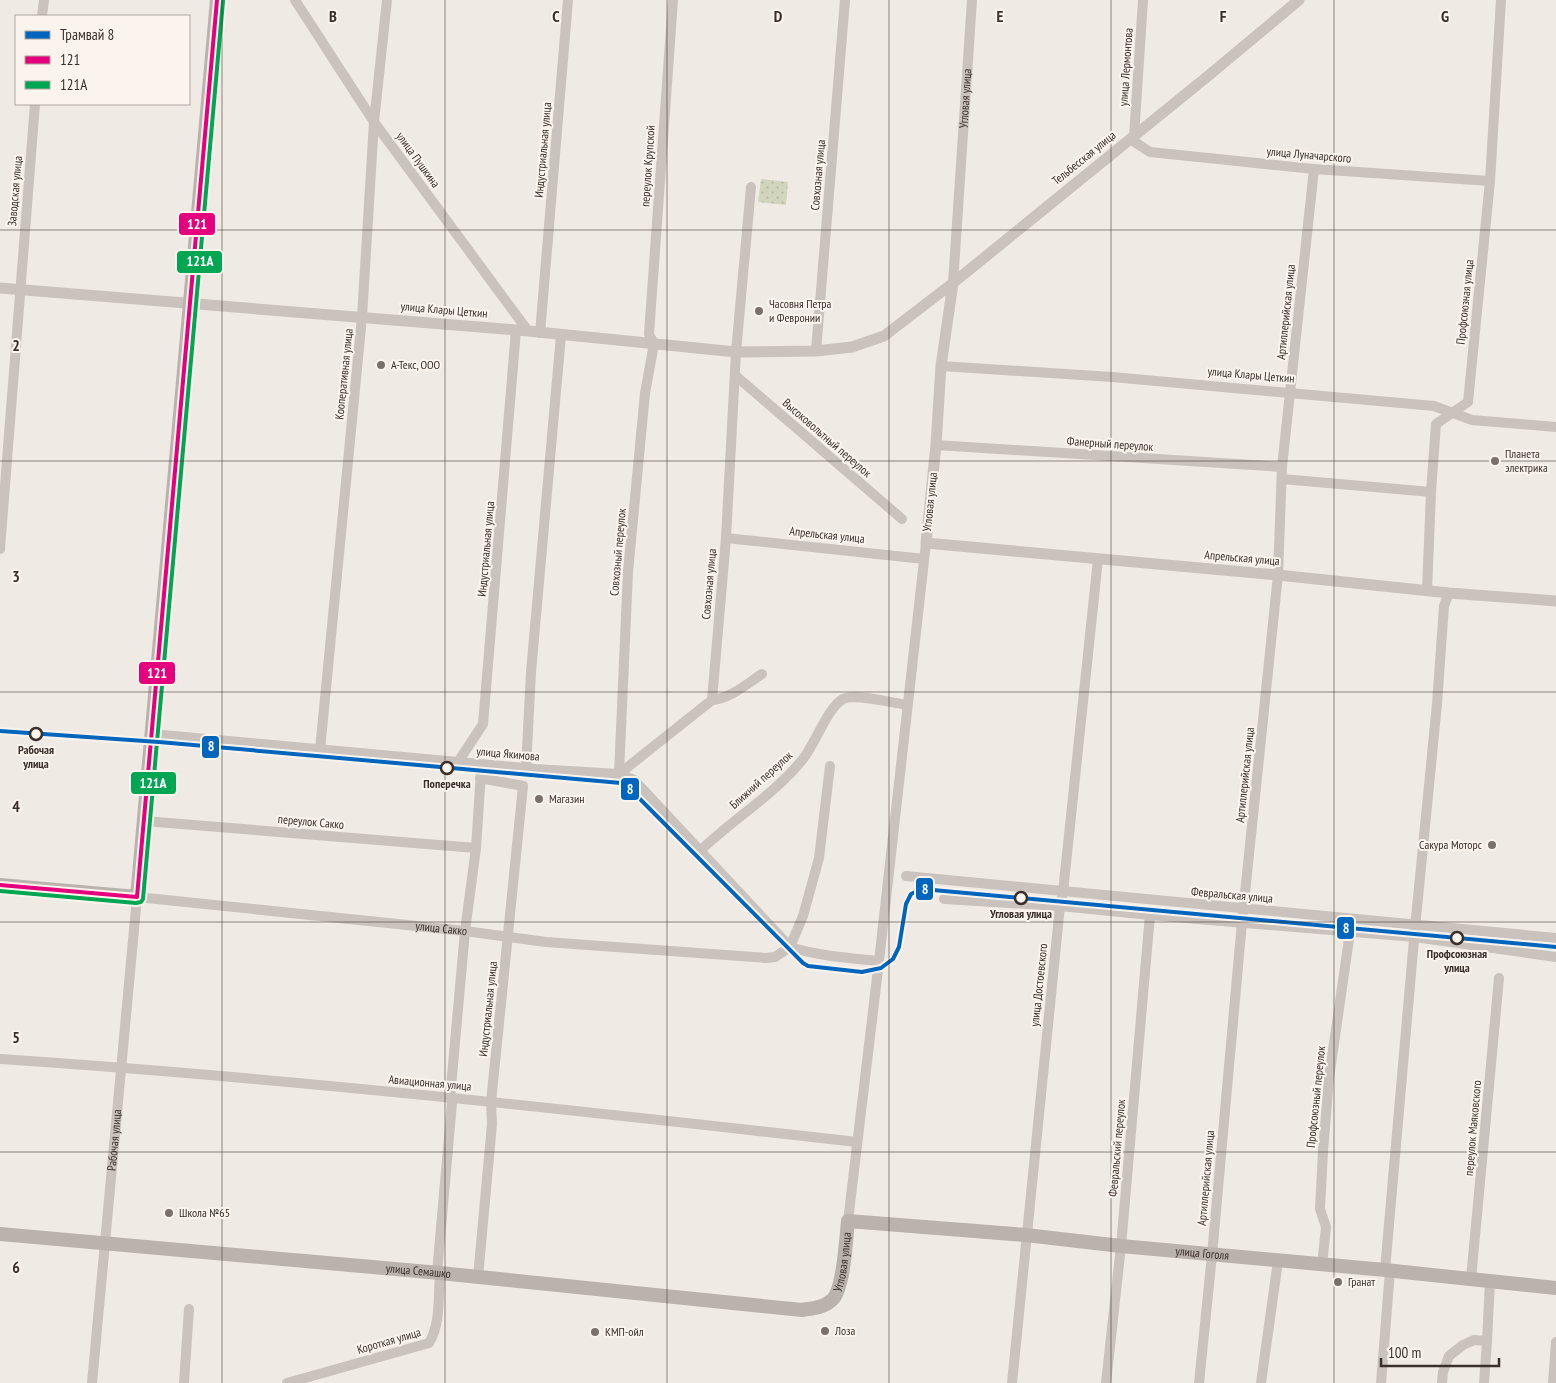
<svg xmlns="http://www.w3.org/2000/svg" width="1556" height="1383" viewBox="0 0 1556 1383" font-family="'PT Sans Narrow',sans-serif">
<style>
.grass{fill:url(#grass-dots)}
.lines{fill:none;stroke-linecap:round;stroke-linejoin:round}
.minor{stroke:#c9c2bd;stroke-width:10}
.tertiary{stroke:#c9c2bd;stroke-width:11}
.secondary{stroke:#bab2ad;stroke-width:14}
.bus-1-casing{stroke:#fbf4ed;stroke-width:8}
.bus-2-casing{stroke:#fbf4ed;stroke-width:8}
.bus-1{stroke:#e5007d;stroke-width:4}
.bus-2{stroke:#00a651;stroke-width:4}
.tram-1-casing{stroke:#fbf4ed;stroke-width:8}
.tram-1{stroke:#0065bd;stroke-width:4}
.grid{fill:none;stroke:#3b2f2a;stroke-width:1;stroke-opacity:0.55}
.poi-dot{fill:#7a706b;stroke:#fbf4ed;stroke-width:2}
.stop-dot{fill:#fbf4ed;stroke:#3b2f2a;stroke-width:2.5}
.labels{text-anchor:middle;stroke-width:4;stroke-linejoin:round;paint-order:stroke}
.street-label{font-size:12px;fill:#3b2f2a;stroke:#fbf4ed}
.poi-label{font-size:12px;fill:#3b2f2a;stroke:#fbf4ed;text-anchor:start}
.stop-label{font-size:12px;font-weight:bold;fill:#3b2f2a;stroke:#fbf4ed}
.grid-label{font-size:16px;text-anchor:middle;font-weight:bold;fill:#3b2f2a;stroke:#fbf4ed;stroke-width:4;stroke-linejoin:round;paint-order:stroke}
.line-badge{stroke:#fbf4ed;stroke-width:2}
.badge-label{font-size:14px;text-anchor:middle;font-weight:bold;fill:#fff}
</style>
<defs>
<pattern id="grass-dots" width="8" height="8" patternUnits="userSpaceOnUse" patternTransform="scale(1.25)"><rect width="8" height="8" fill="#d2d5be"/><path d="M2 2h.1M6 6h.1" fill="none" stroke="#b5b7a3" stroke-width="1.8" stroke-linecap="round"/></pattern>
</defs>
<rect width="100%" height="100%" fill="#f0eae4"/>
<path class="grass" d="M761,179l27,3 -2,23 -28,-3z"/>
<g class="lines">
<g class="minor">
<path d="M295,0l79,122 154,209"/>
<path d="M42,16l2,-16"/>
<path d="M1134,136l9,-136"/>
<path d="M1130,139l20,13 164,17 176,12"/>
<path id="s1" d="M953,283l19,-283"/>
<path d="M540,333l28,-333"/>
<path d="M816,351l29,-351"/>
<path d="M736,352l15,-165"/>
<path d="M941,366l171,11 322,29 38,14 84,7"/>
<path d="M736,376l166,143"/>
<path d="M936,445l346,22"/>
<path d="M1282,479l149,13"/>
<path d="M726,538l198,21"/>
<path d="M0,549l35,-445"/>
<path d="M1427,590l4,-98 5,-68 32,-22 22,-221 11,-181"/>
<path d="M712,700c20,-2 34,-16 50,-26"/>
<path d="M152,734l383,35 84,5 15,6 156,167"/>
<path d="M320,750l42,-433 12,-195 13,-122"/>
<path d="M458,762l25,-38 33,-394"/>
<path d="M526,768l5,-96 30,-337"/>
<path d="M619,774l9,-202 17,-179 9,-49 -5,-10 24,-334"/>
<path d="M619,774l93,-74 14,-162 10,-186"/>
<path d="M144,821l332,27"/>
<path d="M700,851c33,-32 74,-56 103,-92 12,-15 25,-52 40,-60 11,-6 50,4 64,6"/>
<path d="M906,876l650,62"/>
<path d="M944,899l116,7 90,9 265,22 141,20"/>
<path d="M790,947c29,9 59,11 89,14"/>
<path d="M0,1059c287,19 572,51 857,83"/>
<path d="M848,1221l31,-260 47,-418"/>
<path d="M1322,1265l4,-38 -6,-18 3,-58 6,-73 21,-146"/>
<path d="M1385,1270l30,-342 22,-224 7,-98 5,-13"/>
<path d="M437,1273l15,-170 -2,-5 15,-167 11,-83 5,-76"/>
<path d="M478,1277l14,-153 -1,-22 32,-316 -43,-8"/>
<path d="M1471,1279l28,-301"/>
<path id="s2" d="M92,1383l45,-486 328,34 81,11 220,16 9,-1 15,-10 13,-31 16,-58 11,-92"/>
<path d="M184,1383l5,-74"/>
<path d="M287,1383l142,-40c12,-20 9,-47 11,-70"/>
<path d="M1012,1383l48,-477 3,-14 35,-333"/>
<path d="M1106,1383l15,-137 29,-331"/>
<path d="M1199,1383l13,-128 30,-333 36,-347 4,-108 32,-298"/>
<path d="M1261,1383l17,-122"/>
<path d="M1381,1383l9,-112"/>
<path d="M1442,1383l1,-11 6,-16 14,-11 11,-5 13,1 3,-60"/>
<path d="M1484,1383l3,-42"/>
<path d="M1553,1383l3,-41"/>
</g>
<path class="tertiary" d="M953,283l-12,83 -5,79 -10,98 352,32 171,18 107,8
M0,288l528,43 208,21 80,-1 36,-4 32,-11 69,-53 255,-207 91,-76"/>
<g class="secondary">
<path d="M0,885l137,12 80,-897"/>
<path id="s3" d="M0,1234l440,39 362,37c11,-2 21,-2 30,-10 12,-11 14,-61 16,-79l178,14 95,11 264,24 171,18"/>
</g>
<g class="bus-1-casing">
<path id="bus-1" d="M0,885l137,12
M137,897l80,-897"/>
</g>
<g class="bus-2-casing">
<path id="bus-2" d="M0,891l136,12 5,-1 2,-3 80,-898"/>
</g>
<use href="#bus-1" class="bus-1"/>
<use href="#bus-2" class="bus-2"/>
<g class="tram-1-casing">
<path id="tram-1" d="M0,731l159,11 462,41 8,5 174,175 5,3 54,6 19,-4 12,-9 6,-12 7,-43 5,-10 11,-5 634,58"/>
</g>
<use href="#tram-1" class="tram-1"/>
</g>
<path class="grid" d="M222,0v1383M445,0v1383M667,0v1383M889,0v1383M1111,0v1383M1334,0v1383M0,230h1556M0,461h1556M0,692h1556M0,922h1556M0,1152h1556"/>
<g class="poi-dot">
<circle cx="759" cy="311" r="5"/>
<circle cx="381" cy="365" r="5"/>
<circle cx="1495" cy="461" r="5"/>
<circle cx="539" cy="799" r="5"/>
<circle cx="1492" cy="845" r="5"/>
<circle cx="169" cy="1213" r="5"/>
<circle cx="1338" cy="1282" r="5"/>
<circle cx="825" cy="1331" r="5"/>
<circle cx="595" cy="1332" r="5"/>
</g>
<g class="stop-dot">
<circle cx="36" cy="734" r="6"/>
<circle cx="447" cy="768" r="6"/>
<circle cx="1021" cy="898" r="6"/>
<circle cx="1457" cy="938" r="6"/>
</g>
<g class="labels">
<g class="street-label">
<text transform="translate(1126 67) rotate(-86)" y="4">улица Лермонтова</text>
<text dy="4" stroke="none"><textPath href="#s1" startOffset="185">Угловая улица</textPath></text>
<text transform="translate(543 150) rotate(-85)" y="4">Индустриальная улица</text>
<text transform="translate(1309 155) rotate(5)" y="4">улица Луначарского</text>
<text transform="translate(1084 158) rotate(-39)" y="4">Тельбесская улица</text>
<text transform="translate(418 160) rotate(54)" y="4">улица Пушкина</text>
<text transform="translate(648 166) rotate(-86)" y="4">переулок Крупской</text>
<text transform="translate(818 175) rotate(-85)" y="4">Совхозная улица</text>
<text transform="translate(15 191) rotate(-85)" y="4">Заводская улица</text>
<text transform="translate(1465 302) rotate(-84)" y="4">Профсоюзная улица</text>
<text transform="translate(444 310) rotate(5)" y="4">улица Клары Цеткин</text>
<text transform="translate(1286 312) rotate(-84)" y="4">Артиллерийская улица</text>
<text transform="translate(344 374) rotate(-84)" y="4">Кооперативная улица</text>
<text transform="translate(1251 375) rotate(5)" y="4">улица Клары Цеткин</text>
<text transform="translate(827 438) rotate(41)" y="4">Высоковольтный переулок</text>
<text transform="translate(1110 444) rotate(4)" y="4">Фанерный переулок</text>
<text transform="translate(930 502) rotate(-84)" y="4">Угловая улица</text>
<text transform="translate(827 535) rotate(6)" y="4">Апрельская улица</text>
<text transform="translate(486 549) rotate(-85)" y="4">Индустриальная улица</text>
<text transform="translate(618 552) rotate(-85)" y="4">Совхозный переулок</text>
<text transform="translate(1242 558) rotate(5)" y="4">Апрельская улица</text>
<text transform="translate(709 584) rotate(-85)" y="4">Совхозная улица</text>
<text transform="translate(508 754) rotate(5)" y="4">улица Якимова</text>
<text transform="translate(1245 775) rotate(-84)" y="4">Артиллерийская улица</text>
<text transform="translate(761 780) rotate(-42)" y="4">Ближний переулок</text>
<text transform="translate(311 822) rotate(5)" y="4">переулок Сакко</text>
<text transform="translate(1232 895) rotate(5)" y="4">Февральская улица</text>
<text dy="4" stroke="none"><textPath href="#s2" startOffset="794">улица Сакко</textPath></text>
<text transform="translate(1039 985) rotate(-84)" y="4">улица Достоевского</text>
<text transform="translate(488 1009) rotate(-84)" y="4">Индустриальная улица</text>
<text transform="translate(430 1083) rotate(5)" y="4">Авиационная улица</text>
<text transform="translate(1316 1097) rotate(-84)" y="4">Профсоюзный переулок</text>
<text transform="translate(1473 1128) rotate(-85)" y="4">переулок Маяковского</text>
<text dy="4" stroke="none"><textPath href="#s2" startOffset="244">Рабочая улица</textPath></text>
<text transform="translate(1117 1148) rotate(-85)" y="4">Февральский переулок</text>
<text transform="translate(1206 1178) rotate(-85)" y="4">Артиллерийская улица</text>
<text dy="4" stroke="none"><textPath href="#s3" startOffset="1275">улица Гоголя</textPath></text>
<text dy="4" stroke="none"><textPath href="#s3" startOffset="878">Угловая улица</textPath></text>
<text dy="4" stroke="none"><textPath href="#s3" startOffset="420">улица Семашко</textPath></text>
<text transform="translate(389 1341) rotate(-16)" y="4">Короткая улица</text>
</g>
<g class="poi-label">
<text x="769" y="308">Часовня Петра<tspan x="769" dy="14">и Февронии</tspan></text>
<text x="391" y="369">А-Текс, ООО</text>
<text x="1505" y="458">Планета<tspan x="1505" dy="14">электрика</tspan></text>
<text x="549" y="803">Магазин</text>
<text x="1482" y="849" text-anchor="end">Сакура Моторс</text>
<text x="179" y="1217">Школа №65</text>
<text x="1348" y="1286">Гранат</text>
<text x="835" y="1335">Лоза</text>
<text x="605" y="1336">КМП-ойл</text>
</g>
<g class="stop-label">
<text x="36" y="754">Рабочая<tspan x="36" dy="14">улица</tspan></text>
<text x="447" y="788">Поперечка</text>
<text x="1021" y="918">Угловая улица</text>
<text x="1457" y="958">Профсоюзная<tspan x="1457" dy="14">улица</tspan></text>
</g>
</g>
<g class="grid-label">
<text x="333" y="22">B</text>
<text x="556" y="22">C</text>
<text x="778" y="22">D</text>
<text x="1000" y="22">E</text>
<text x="1223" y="22">F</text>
<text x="1445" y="22">G</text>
<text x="16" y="351">2</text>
<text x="16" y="582">3</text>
<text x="16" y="812">4</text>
<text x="16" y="1043">5</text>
<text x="16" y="1273">6</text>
</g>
<g class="line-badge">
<rect x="178" y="212" width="38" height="24" rx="5" fill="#e5007d"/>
<rect x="176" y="250" width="47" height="24" rx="5" fill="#00a651"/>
<rect x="138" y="661" width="38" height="24" rx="5" fill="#e5007d"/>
<rect x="201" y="735" width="19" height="24" rx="5" fill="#0065bd"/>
<rect x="130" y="771" width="47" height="24" rx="5" fill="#00a651"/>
<rect x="620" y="777" width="20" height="24" rx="5" fill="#0065bd"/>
<rect x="915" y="877" width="19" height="24" rx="5" fill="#0065bd"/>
<rect x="1336" y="916" width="19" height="24" rx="5" fill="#0065bd"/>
</g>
<g class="badge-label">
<text x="197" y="229">121</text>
<text x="200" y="266">121А</text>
<text x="157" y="678">121</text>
<text x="211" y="751">8</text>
<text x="153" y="788">121А</text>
<text x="630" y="794">8</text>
<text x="925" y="894">8</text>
<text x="1346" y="933">8</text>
</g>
<rect x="15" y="15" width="175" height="90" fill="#fbf4ed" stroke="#aea59f"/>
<rect x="25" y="31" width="25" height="8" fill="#0065bd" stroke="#aea59f"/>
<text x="60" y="40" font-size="15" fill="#3b2f2a">Трамвай 8</text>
<rect x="25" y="56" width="25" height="8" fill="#e5007d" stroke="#aea59f"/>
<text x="60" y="65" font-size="15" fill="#3b2f2a">121</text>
<rect x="25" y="81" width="25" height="8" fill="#00a651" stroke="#aea59f"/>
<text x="60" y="90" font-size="15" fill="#3b2f2a">121А</text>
<path d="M1381 1358v8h118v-8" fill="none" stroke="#3b2f2a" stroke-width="2.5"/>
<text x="1388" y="1358" font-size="15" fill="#3b2f2a" stroke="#fbf4ed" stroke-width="4" paint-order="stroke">100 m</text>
</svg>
